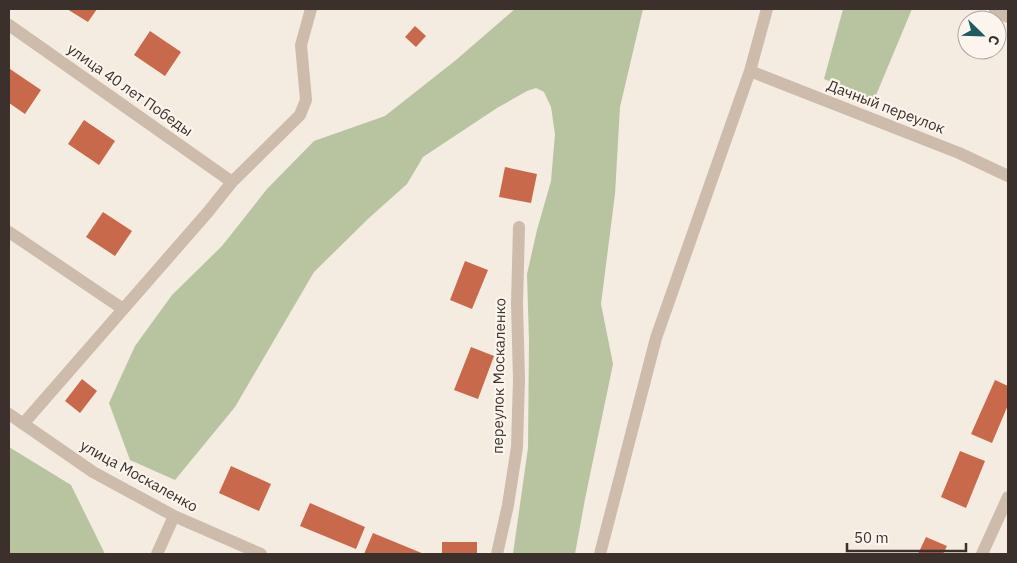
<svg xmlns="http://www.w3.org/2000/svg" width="1017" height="563" viewBox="0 0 1017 563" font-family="'IBM Plex Sans',sans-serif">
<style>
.green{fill:#b8c4a0}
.building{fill:#c8694b}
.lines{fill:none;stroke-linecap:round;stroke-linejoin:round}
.minor{stroke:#cdbbac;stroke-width:12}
.labels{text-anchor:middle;stroke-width:4.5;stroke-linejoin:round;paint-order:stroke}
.street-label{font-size:15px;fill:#3b302b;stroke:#fbf5ee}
</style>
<rect width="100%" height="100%" fill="#f4ebe1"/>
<path class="green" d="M515,9h128l-23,98 -5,87 -14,110 12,60 -28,135 -10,55h-62l15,-106 1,-107 -2,-67 10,-44 14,-49 4,-47 -4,-27 -7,-15 -8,-4 -9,3 -30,17 -74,49 -16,27 -38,34 -55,54 -79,135 -60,73 -45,-20 -21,-57 26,-57 37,-51 50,-49 45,-57 47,-48 71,-25 71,-56z
M843,9h69l-38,91 -50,-21z
M9,447l62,38 34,69h-96z"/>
<path class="building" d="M67,9h30l-9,13z
M415,26l11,10 -10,11 -11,-10z
M150,31l31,21 -16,24 -31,-21z
M10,69l31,21 -16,24 -16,-11z
M84,120l31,21 -16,24 -31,-21z
M505,167l32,7 -6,29 -32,-6z
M103,212l29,19 -17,25 -29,-19z
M465,261l23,9 -16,39 -22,-9z
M471,347l23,9 -16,43 -24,-9z
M82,379l15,12 -17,22 -15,-12z
M995,380l13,6v19l-16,38 -21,-9z
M960,451l25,10 -19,47 -25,-11z
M231,466l40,18 -12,27 -40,-18z
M310,503l55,24 -9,22 -56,-23z
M373,533l51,21h-60z
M926,537l21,9 -4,8h-25z
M442,542h35v12h-35z"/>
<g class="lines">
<path class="minor" d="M995,11l13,6
M9,25l223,157
M750,71l209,82 49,23
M9,232l114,77
M9,414l84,58 81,44 87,38
M23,424l185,-212 24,-30 68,-67 6,-15 -5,-55 10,-36
M157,554l17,-38
M497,554l11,-49 9,-58 2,-68 -2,-75 2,-77
M600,554l56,-216 94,-267 17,-62
M982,554l26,-57"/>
</g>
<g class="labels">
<g class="street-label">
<text transform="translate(130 90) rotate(35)" y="5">улица 40 лет Победы</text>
<text transform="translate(886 107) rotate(21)" y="5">Дачный переулок</text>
<text transform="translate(499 376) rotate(-89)" y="5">переулок Москаленко</text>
<text transform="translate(139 476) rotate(29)" y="5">улица Москаленко</text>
</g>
</g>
<rect width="1017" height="563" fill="none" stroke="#3b302b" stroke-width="20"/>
<g transform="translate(982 35) rotate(113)"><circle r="24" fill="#fbf5ee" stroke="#aea6a0"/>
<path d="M0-4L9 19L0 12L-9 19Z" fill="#1f5a5e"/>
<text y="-8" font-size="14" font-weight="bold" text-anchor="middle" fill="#3b302b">С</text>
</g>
<path d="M847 543v8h119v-8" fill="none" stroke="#3b302b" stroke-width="2.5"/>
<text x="854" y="543" font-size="15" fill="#3b302b" stroke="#fbf5ee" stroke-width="4" paint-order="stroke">50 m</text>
</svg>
